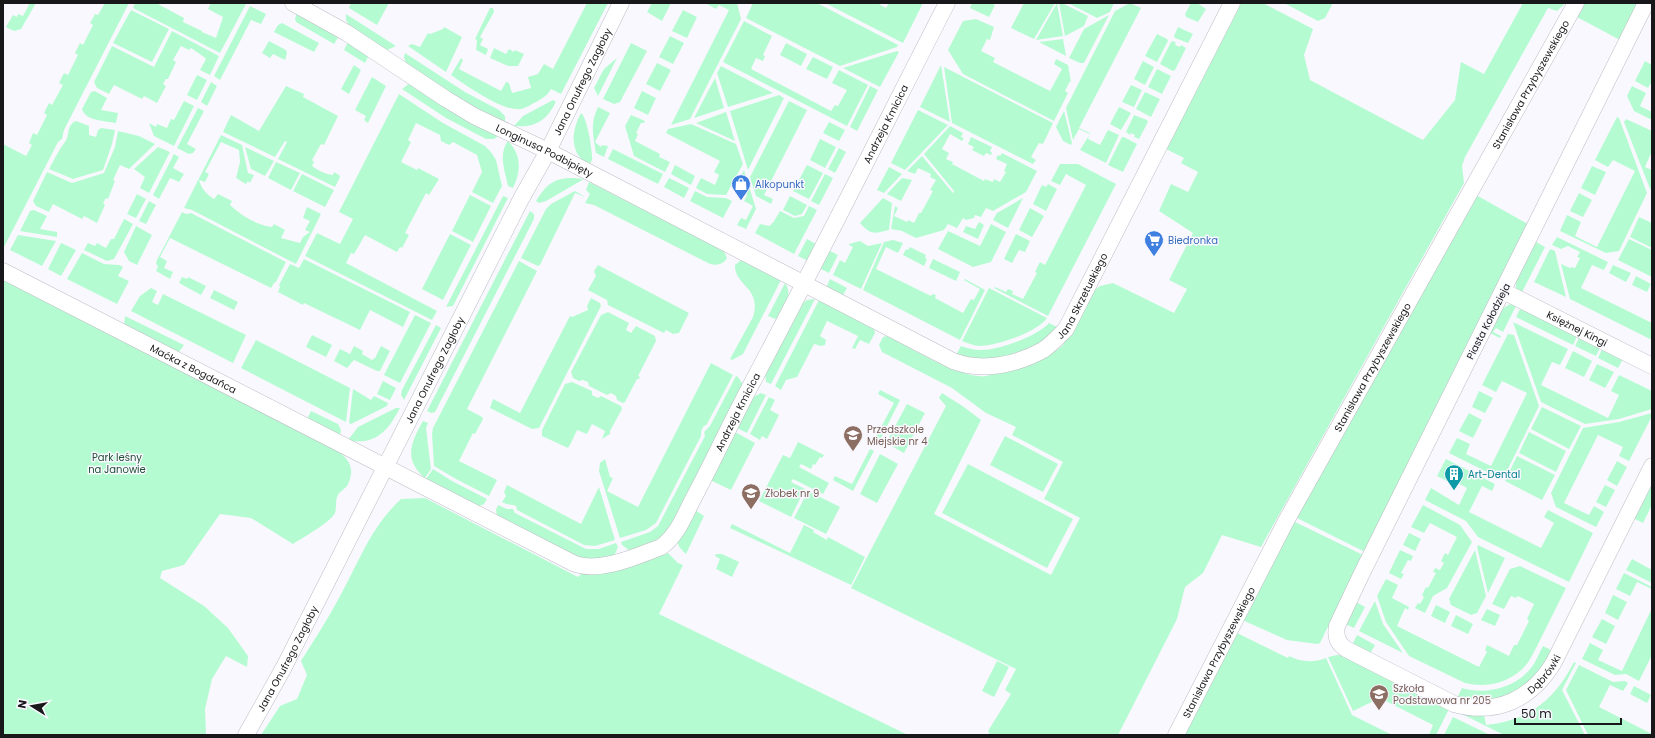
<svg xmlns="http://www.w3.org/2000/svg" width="1655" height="738" viewBox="0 0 1655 738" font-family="Poppins,sans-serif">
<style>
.green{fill:#b5fbd1}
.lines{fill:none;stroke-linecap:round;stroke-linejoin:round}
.minor-casing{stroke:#bdbcc5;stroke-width:17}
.minor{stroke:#fff;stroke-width:16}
.labels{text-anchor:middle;stroke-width:3;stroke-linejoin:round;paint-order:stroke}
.street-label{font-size:10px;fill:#18181b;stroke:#f9f8fe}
.shop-label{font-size:10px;fill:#366cbe;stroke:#f9f8fe;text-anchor:start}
.education-label{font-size:10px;fill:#785e54;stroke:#f9f8fe;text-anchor:start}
.park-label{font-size:10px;fill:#224e36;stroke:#f9f8fe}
.culture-label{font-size:10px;fill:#0d838f;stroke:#f9f8fe;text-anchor:start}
</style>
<rect width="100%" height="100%" fill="#f9f8fe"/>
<path class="green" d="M30,3h6l-15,26 -7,2 -8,-4 7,-12 4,2 1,-3 5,2z
M105,3h24l-65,127 -2,9 -4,3 -54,105 -1,-1v-102l23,12 6,-11 -3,-2 4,-10 4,2 10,-20 -3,-2 5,-10 3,2 11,-20 -4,-2 5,-10 4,2 10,-20 -3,-2 5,-10 3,2 10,-20 -3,-2 5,-9 3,1z
M135,3h21l28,15 -1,4 19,9v1l14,6 7,-21 -15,-8 3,-6 35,1 -26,49 -87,-45z
M351,3h38l-12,22 -28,-17z
M587,3h21l-47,91 -10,-5c-2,5 -8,9 -15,13 -6,3 -12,8 -20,7 -16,0 -51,-24 -65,-34l10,-17 2,2 -4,9 42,22 5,-9 3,1 3,10 19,-5 -3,-11 10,-3 6,-10 9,5z
M652,3h19l-9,18 -15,-9z
M705,3h32l4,16 -51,100 -19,6 58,-115 -10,-5 -3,4z
M753,3h64l81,42 -1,2 -57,19 -94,-48z
M825,3h52l9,5 3,-5h34l-20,40z
M972,3h19l4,2 -6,12 -19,-9z
M1024,3h31l-21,36 -23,-11z
M1057,3l6,33 -27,4z
M1059,3h3l26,13 -4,10 -19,10z
M1068,3h46l-4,9 -13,6z
M1130,3l11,5 -62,120 11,5 -2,6 12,6 8,-15 11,5 -13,28 -26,-13 10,-16 -11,-5 -6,11 -7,-32 49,-97z
M1191,3h6l9,6 -8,13 -12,-5 -1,-3z
M1241,3h22l50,26 -9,26 6,25 113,60 32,-40 6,-38 23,12 39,-71h43l-9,8 -9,-3 -83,149 -3,9 2,17 -203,364 -39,-12 -19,38 -18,14 -8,32 -59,116h-128l-2,-4 23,-37 -6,-4 11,-21 -165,-81 95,-182 -7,-8 3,-5 22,14 17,13 -47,94 117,61 29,-57 -36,-19 19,-37 -51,-27 4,-8 -30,-14 -34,-25 -70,-36 -3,-7 4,-8 4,-1c24,12 74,43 99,40 11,-2 22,-7 33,-10 17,-5 31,-9 44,-21l30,-54 7,-5 13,-3 61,30 13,-24 -18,-9 24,-47 -34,-22 12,-27 17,8 10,-20 -17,-9 3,-5 -18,-9z
M1284,3h49l-8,15 -7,3z
M1582,3h56l-18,37 -45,-24z
M250,6l16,8 -5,10 -10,-4 -31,60 -6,-4z
M490,8h3l1,4 -14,25 3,2 -3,6 8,4 -2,6 -10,-5 1,-10 -2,-1z
M131,10l38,19 -17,33 -39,-19z
M683,10l14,7 -10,21 -15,-7z
M297,12l42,24 -5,8 -38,-22 -1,-3z
M346,14l50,32 -9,4 -37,-23 -4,-7z
M1109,15l-25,48h-4l-11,-5 15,-29z
M976,19l18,8 -4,13 -3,-1 -6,12 14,7 -2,4 57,29 12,-22 -8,-5 2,-5 12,6 3,17 -1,-1 -5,10 3,2 -14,28 -91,-47 -15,-24 15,-29z
M744,21l28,15 -9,19 2,1 -2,5 -7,-3 -5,11 80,42 4,-6 3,1 9,-16 -15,-7 7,-13 29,15 -21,41 -124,-64z
M282,23l37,20 -5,9 -40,-20 4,-7z
M444,27l18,10 -16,35 -38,-26 4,-2 8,3 8,-14 2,1 13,-5z
M1178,27l15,7 -5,9 -13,-5 -1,-2z
M172,31l47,25 -9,19 -10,-5 6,-11 -2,-2 -13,-9 -2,2 -8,-4 -8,14 3,2 -8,17h-2l-3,5 3,2 -9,17 -13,-7 -2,3 -28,-14 -5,9 -12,-6 -3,-6 18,-36 42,21z
M1157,34l10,5 1,2 -11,21 -12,-6z
M670,36l14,7 -11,21 -14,-7z
M1063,39l3,17 -27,-14z
M269,41l17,9 1,3 -2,7 -12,-6 -3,4 -8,-5z
M1173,41l3,2 -1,2 5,2 1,-2 5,3 -11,22 -2,1 -13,-7 11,-22z
M348,42l21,13 -4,8 -21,-13z
M631,43l16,8 -27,51 -6,2 -11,-5z
M786,43l21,11 -6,12 -21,-11z
M494,48l12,6 3,-5 5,3 1,-2 9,4 -6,12h-10l-18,-8z
M897,51l2,1 -19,35 -37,-19z
M405,53l60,39 34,18 6,6v7l-39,-20 -60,-39 -2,-7z
M813,57l20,10 -6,12 -21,-10z
M617,58l-19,38 -4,-8 10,-19z
M1143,61l11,6 -9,18 -11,-6z
M1645,61l7,4v16l-4,7 -13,-7z
M657,63l14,7 -11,21 -14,-7z
M354,65l7,5 -12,24 -8,-5z
M941,65l9,57 -30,-15z
M721,66l52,27 -45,14 -11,-34z
M944,67l109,56 -10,21 -4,-1 -8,14 5,3 -3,4 -81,-41z
M1157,69l14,7 -9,18 -14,-7z
M197,75l10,5 -10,20 -10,-5z
M372,77l14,9 -18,37 -4,-3 2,-4 -11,-6z
M715,78l9,30 -30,10z
M211,82l6,4 -10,20 -6,-4z
M410,83l89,52 -5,4h-8l-40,-21 -44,-29z
M1131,85l11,5 -8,17 -12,-5z
M286,86l18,8 -1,3 35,19 -14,29 -3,-1 -9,16 2,2 -2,4c7,5 13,8 21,9l1,-3 5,3 1,2 -5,10 -57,-28 9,-17 -2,-1 -10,16 -52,-25 8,-17 28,16z
M870,86l8,4 -21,41 -7,-4z
M1632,86l14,7 -6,13 12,6v8l-18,-9 -7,-15z
M95,91l12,7 -6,12 17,3 -2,10c-10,-2 -31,-2 -34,-14l9,-17z
M642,91l14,7 -8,17 -14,-7z
M1145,92l15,7 -9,18 -15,-8z
M399,94l44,29 42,23 6,6 5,8 6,26 -9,17 -21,-11 10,-20 -5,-17 -24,-13 -4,3 -8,-4 -1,-6 -24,-12 -8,17 3,2 -10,20 16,8 1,-2 21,11 -10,16 -3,-2 -21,40 4,2 -7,13 -2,-1 -3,5 -32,-17 -11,19 -3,-1 -5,10 91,48 -5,9 -127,-64 12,-23 23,11 13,-25 -14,-7z
M779,95l5,3 -36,72 -18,-59z
M553,100l3,2c-10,19 -21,26 -42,24l9,-10z
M184,101l10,5 -20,40 -20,-10 -5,-13 7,4 1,-3 10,4 4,-9 3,1z
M789,101l18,9 -43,85 9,4 -2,5 -15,-8 -6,-19z
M598,107l12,6 -15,29 6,5 1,-2 6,1 -4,11 -8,-4c-3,-19 -6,-28 2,-46z
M1119,107l12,6 -10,17 -11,-6z
M198,108l6,3 -17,33 9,5 -3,4 -4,1 -12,-6z
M918,110l30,15 -43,45 -14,-7z
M1064,111l8,32 -1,2 -8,-4 -7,-14z
M726,112l9,29 -39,-18z
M581,113c6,4 12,39 11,47 -1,2 -2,4 -3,6 -20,-14 -18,-34 -8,-53z
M631,115l14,6 -1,2h-3l-5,10 2,1 -3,7 25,13 -1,3 11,5 -5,10 -31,-16 -9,-30z
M1134,115l13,5 1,2 -9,17 -5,-2 1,-2 -4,-2 -1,2 -4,-3z
M1617,117l2,1 28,75 -28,58 -13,2 -46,-22 7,-16 14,7 -6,14 22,11 38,-76 -22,-11 -5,7 -13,-7z
M1626,119l26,12v20l-7,16 7,3v20l-2,-1 -26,-67z
M76,121l13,5v9l7,2 2,-7 3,-2 14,2 -3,14 -9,26 -30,9 -24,-10c5,-9 9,-18 16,-27 5,-6 1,-17 11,-21z
M829,122l16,8 -6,11 -16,-8z
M691,124l45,20 7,20 -17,31 -19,-1 -11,-6 5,-10 14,7 4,-10 -5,-3 6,-11 -54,-28 2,-4z
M950,126l13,7 -2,4 3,1 -2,3 -12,-7 -8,15 7,4 -3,6 7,3 -1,2 32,17 1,-2 8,3 1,-3 6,3 6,-10 -2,-1 3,-7 -11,-5 2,-4 2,1 2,-3 35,18 -11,21 -33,19 -7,-3 -5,9 -6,-2 -1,3 -8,2 -3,-2 -6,10 -9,-4 -4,6 -28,8 -14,-7 -11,-2 4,-23 3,2 -4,8 13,6 1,-2 6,3 5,-10h2l12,-22 -3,-1 6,-10 -6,-3 1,-3 -13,-6 -3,6 -8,-3 15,-15 31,37 1,-2 -30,-37z
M118,131l21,5 16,8 -26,25 -9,-4 -7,15 2,1 -7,18 -2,-1 -3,5 2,2 -8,18 -13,-7 -2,3 -29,-15 -4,8 -13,-6 -3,-5 14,-29 25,11 32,-10 11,-26z
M221,135l21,10 6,28 6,2 -4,8 -2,-2 -2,3 -10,-6 4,-16 -1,-12 -18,-8 -16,30 4,2 -4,8 -6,-2c2,8 8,15 15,19l4,-5 14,7 -2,4c12,11 26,20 42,22l2,-3 11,6 -4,8 19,5 3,-6 7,-5 -5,-2 5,-9 -7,-3 4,-11 14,7 -25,50 -104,-54 -8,-2z
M971,137l21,10 -2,4 2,2 -1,2 -5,-2 -2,3 -12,-6 2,-3 -6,-3z
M1122,137h2l13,7 -14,28 -15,-7z
M820,139l16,8 -11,21 -15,-8z
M508,141c14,14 13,31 5,47l-5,-2c-3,-15 -10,-32 0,-45z
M158,147l12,5 -21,41 -9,-5 5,-11 -11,-8z
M245,147l29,14 -9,15 -14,-7z
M839,148l7,4 -11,21 -7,-4z
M613,149l50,25 -5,10 -50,-25z
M174,154l5,3 -6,11 11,6 -5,8 -9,-4 -11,21 -6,-4z
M276,162l24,11 -9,17 -23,-12z
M1060,164h18l38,20 -68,132 -54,-28 1,-1 11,5 2,-3 5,2 -1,3 11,5 14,-26 -2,-1 5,-10 5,3 41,-80 -20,-11 -6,11 -9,-4z
M675,165l20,11 -4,9 -20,-11z
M807,165l16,8 -14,26 -16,-8z
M1592,166l14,6 -11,23 -14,-7z
M889,167l13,7 -18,19 -7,-3z
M744,170l12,39 -10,20 -9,-4 4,-7 5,2 7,-14 -9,-5 3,-6 -3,-2 3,-6 -9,-5z
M302,174l32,16 -9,17 -32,-16z
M825,174l8,4 -14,27 -8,-4z
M573,178l11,1 -38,22 -7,2 -3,-2c10,-16 17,-23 37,-23z
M669,178l20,10 -5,10 -20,-11z
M902,178l10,2 -11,21 -14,-7z
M589,182l135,69 3,7c-3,6 -10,8 -17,6l-116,-59 -9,-2 5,-9 -4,-4z
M1048,184l9,5 -11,22 -13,-7 9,-19 4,2z
M575,191l10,6 -10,-4 -35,72 -2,1 -17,-8 25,-49 5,-5z
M695,191l12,6 19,1 6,3 -9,17 -33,-17z
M1579,193l13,7 -9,17 -13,-6z
M137,194l9,5 -10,19 -9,-4z
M470,195l21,11 -18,36 -21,-11z
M1476,195l52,29 -163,328 -70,-35z
M503,196l5,2 -55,108 -7,1z
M790,196l17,9 -5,9 -7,2 -12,-6z
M883,198l9,5 -3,27c-16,4 -18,5 -29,-7z
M1023,198l-15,30 -15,-8 4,-7z
M149,201l7,4 -10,19 -7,-3z
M809,206l8,4 -23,44 -39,-21 5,-9 10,2 2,-3h1l7,-12 14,7 10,-2z
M1030,208l14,8 -12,21 -13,-7z
M34,210l13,6 -7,13 17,3v5l-37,-6 10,-20z
M530,211l4,3v5l-99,193 -4,1 -4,-2z
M182,212l4,2 5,-1 95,49 -10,20 -2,1 -3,5 -101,-50 -10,19 7,4 -3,7 9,4 -3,7 -14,-8 2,-4 -2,-4 1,-3z
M1639,217l13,6v25l-22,-11z
M124,219l9,5 -19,35 -7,2 -23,-11 4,-7 7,3 2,-3 9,5 5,-9h3z
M979,222l5,3 -6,14 -15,-7 3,-6 9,3z
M991,224l15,8 -15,30 -18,5 -35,-18 10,-18 32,15z
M136,226l16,9 -15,30 -8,-4 -5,-9z
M450,234l21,11 -28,55 -21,-11z
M1016,234l14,7 -5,11 -6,-2 -7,13 -8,-4z
M18,235l38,6 -14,25 -32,-16z
M1557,237l51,25 -4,8 -12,-5 -11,23 71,35v17l-82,-41 -9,-35 9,4 2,-1 3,1 5,-10 -3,-1 3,-5 -12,-6 -7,3 -9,-4z
M807,239l9,5 -8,17 -10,-5z
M1629,239l23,11v27l-34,-17z
M893,240l10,3 -5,10 -12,-6 -10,22 55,27 1,-2 4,1 -1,3 28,15 8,-14 3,1 6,-11 -16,-9 1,-1 20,11 -25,50 -97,-50 21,-48z
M860,241l8,5 14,-3 -21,46 -28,-14 7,-15 5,3 8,-16 -4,-2v-1z
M1536,242l9,5 -24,47 -5,-4v-8z
M61,243l15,7 -15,26 -13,-7z
M910,247l16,8 -1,3 2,1 -3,7 -21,-11 3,-6 2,1z
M1550,249l5,2 11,46 -32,-15z
M828,250l10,5 -9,18 -10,-5z
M82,253l22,11 15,1 4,2 -5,9 11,5 -12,23 -50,-25z
M304,259l106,53 -7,15 -33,-17 -10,20 -56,-27 -1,2 -25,-13 2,-5 -1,-2 11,-21 9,4z
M933,259l27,13 -4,9 -27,-13z
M741,260l40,20 -38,74 -11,6 -2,-1 23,-42c9,-30 -19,-31 -18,-52z
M519,261l18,10 -70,138 15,8 1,2 -8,15 -2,-1 -14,28 38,19 -8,16 -33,-17 -22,-13 -2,-32 1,-6z
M598,265l91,48 -10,20 -6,1 -7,-4 -2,3 -56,-28 -1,-5 -19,-10 8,-14 -2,-5z
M1613,265l18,8 -5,9 -17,-9z
M1636,276l15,8 -4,8 -15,-7z
M3,277l331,170c14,12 23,20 13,39 -2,3 -7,5 -9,9 -3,5 -1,12 -3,18 -4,9 -33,25 -42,31l-42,-26 -31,-4 -36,51 -22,6 -2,7 44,28 24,22 20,28 -1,11 -21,-11 -14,23 -7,30 1,26h-203z
M182,277l5,2 1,-2 18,9 -5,9 -22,-12z
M830,279l17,9 -5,9 -16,-9z
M785,283c9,12 -2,26 -7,37l-10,-4z
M151,288l6,3 -5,11 6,3 5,-11 83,41 -13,28 -102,-52 9,-15z
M989,288l58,30c-9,14 -51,28 -67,28 -6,0 -12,-3 -18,-5z
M214,290l24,12 -4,8 -24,-12z
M591,298l9,5 1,3 -62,122 -7,1 -42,-21 3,-9 27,14 50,-97 2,1 16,-7 -1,-4z
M815,299l-44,85 -5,-2 -1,-9 35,-68 7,-5z
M819,300l55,29 1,4 -6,11 -9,-4 -5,9 -3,-1 6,-12 -31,-15 -7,15 6,4 -1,5 -4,1 -7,-2 -17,33 -11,3 -5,10 -6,-4z
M1510,304l6,2 -13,26 -7,-4 -3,4 8,4 -1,2 -10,-5 12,-24z
M1520,309l57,27 -4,9 -57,-28z
M608,312l21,11 -3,7 5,3 5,-7 19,10 1,5 -18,35 2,1 -1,2h-2l-12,23 -2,1 -6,-3 -1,-4 -5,-3 -4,2 -18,-9 -1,-4 -5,-2 -4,1 -6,-3 -2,-6 30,-57z
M415,315l16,8 -31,60 -16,-8z
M125,316l59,29 -5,7 -55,-26z
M1513,322l55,27 -8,16 -8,-3 -11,23 67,33 11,-23 -8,-4 8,-16 33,16v18l-33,10 -34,5 -44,-22z
M1049,323l10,5 -21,17 -36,13 -17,4 -29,-7 5,-9c6,2 12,4 19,4 17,1 58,-14 69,-27z
M436,325l5,3 -37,72 -3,-5 1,-5z
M1508,334l6,1 25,71 -34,69 -8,2 -48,-24 8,-15 13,6 -4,10 25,12 36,-73 -25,-12 -6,11 -14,-7z
M312,335l20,10 -6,12 -20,-10z
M1579,338l21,10 -4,8 -21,-10z
M256,340l94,48 -4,34 -105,-54z
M354,346l9,5 -1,3 10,6 3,-2 6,-12 9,5 -10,20h-3l-23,-11 -7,8 -13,-7 6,-12 10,5z
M1602,349l21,10 -5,9 -20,-10z
M1573,351l19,10 -8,16 -19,-9z
M711,363l22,12 -26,49c-5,3 -6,6 -6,12l-45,87 -10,7 -26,8 -21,-67 1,-8 5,-4 5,18 3,1 -6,13 31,16z
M1597,364l17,8 -9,16 -16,-8z
M736,376l2,1 6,9 -74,143 -6,9 -34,13 -8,-6 -1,-3 29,-10 8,-6 47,-90 -1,-4 6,-6z
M383,381l13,7 -6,12 -13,-6z
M572,382l20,9v4l6,3 3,-2 20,10 1,3 -12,22v3l-8,5 3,-8 -13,-7 -5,10 -10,-4 -6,13 -3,5 -26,-12v-6l23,-46z
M353,389l18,11 3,-4 14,7 -1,3 -36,18 -2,-1z
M880,390l20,10 -20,40 -5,-2 19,-35 -16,-9z
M1479,391l14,7 -8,15 -13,-6z
M761,393l5,2 -19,38 -10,-5 16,-31z
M769,397l6,3 -5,10 9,5 -12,24 -5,-3 -2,4 -10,-6z
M907,404l18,9 -21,40 -18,-10z
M1542,407l39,19 -12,23 -38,-20z
M396,408h4c-12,23 -25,38 -52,32l10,-13z
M311,411l27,13 3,6 -1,6 -31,-16 -1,-3z
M1469,413l13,7 -9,18 -14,-7z
M1652,413v3l-23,45 -10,-5 4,-9 -25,-12 -34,68 25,12 5,-9 10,6 -8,15 -40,-20 -5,-14 32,-65 36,-6z
M423,421l5,2 -2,5 5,41 -6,9c-22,-18 -14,-36 -2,-57z
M735,432l20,11 -24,47 -21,-10z
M1529,432l37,19 -10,21 -37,-19z
M1005,436l53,28 -15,28 -53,-27z
M798,442l26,13 -2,3 -2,-1 -5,8 -2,-1 -2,5 -10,-5 -2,3 30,16 -6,11 -30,-15 -2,3 14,7 -14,28 -32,-16 24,-46 7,3z
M870,449l4,2 -21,40 -20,-11 2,-4 17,8z
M880,454l18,10 -21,39 -17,-9z
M1517,456l38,19 -13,25 -37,-19z
M1446,459l49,25 -3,7 -10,-5 -13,26 72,36 13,-25 -10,-6 4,-7 45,23 -24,49 -91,-45 -12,-16 -41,-21 6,-12 28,17 8,-17 -11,-6 -3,2 -16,-8z
M1617,461l10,6 -10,19 -10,-6z
M968,464l105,55 -26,49 -105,-55z
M433,469l19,12 35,18 -3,5 -7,3 -51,-28z
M1652,481v24l-9,18 -10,-5z
M507,485l74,39 18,-37 16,53 -20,6 -11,-1 -67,-35 -1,-4c-5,-2 -9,-1 -14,-4l4,-6 -2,-4z
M1605,485l10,5 -9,17 -10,-5z
M808,491l32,16 -14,27 -32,-16z
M425,498l153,79 3,-3 20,-1 67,-20 10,10 5,2 -24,49 249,121h-647l19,-29 17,-7 10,-24 -6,-14c13,-21 27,-42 38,-63 20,-36 31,-70 62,-99z
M498,505l9,4h6l2,4 71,36h13l17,-6 2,4 -4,9 -29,5 -88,-44 -1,-7z
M1423,505l37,20 12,17 -25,46 -14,8 -8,17 -10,-5 3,-5 2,1 4,-7 -2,-2 4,-8 2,1 8,-15 -3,-1 2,-4 5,2 4,-7 -3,-2 4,-8 3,2 9,-18 -27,-14 -6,10 -13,-6z
M695,510l9,6 -18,38 -6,-6 -3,-6z
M1293,521l70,34 -43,88 -3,1 -30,-4 -45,-20z
M732,524l58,29 14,-28 10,5 -1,2 14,8 1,-3 37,20 -14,28 -121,-57z
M1409,533l12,6 -6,12 -12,-6z
M1478,545l27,13 -17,35 -11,-46z
M1400,550l13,6 -2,5 -3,-1 -7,13 3,1 -3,5 -12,-6z
M1475,550l11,46 -9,17 -6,2 -20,-10 -2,-6z
M716,554h6l17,8 -7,15 -16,-8 4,-10 -5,-3z
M1632,559l20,11v13l-26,-13z
M1520,566l46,22c-7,14 -14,28 -21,42 -5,10 -10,21 -16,31 -14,20 -40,28 -64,22l-56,-27 -23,-34 -9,-26 9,-17 12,6 -6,13 17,9 -1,3 -3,-2 -8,18 82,41 8,-15 -2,-2 2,-5 22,11 5,-11h3l12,-24 -2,-2 7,-15 -16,-8 -2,2 -5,-2 -7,13 -12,-5 18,-35z
M1624,573l28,14v2l-15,-7 -7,14 -14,-7z
M1613,595l14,7 -9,18 -13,-7z
M1375,601l8,23 20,29 -44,-22z
M1356,602l9,5 -11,21 -9,-4z
M1436,605l14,7 -5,11 -14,-7z
M1652,608v47l-13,26 -13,-7 -11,1 -33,-16 8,-16 13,7 -5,10 24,11z
M1487,609l13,6 -5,11 -14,-6z
M1456,615l17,9 -5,10 -17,-8z
M1602,619l13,7 -9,18 -14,-7z
M1237,633l51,25 1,-2c12,6 24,7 37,2l26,57 40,20h-209z
M1357,635l18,10 -5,9 -18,-9z
M1543,646l10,5 -11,19 -29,24 -32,8 -24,-4 5,-10c24,7 53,0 69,-20 5,-6 8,-15 12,-22z
M1337,655l8,1 104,53 -13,26h-7l4,-10 -53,-27 -27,13 -25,-54z
M997,661l12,6 -15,30 -12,-6z
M1574,662l2,1 -14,27 23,45h-81l-46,-23 26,2 2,11c43,-5 68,-24 88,-63z
M1579,665l34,17 12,-1 3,2 -5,8 -13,-6 -11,22 53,27v1h-64l-22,-45z
M1634,686l17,9 -4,8 -17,-9z
M1453,717l37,18h-46z"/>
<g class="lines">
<g class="minor-casing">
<g id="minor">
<path id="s1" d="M293,3l54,30 99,66 28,17 74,35 405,210c29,11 63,4 90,-11 9,-6 16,-14 23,-21l166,-326"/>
<path id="s2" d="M1646,3l-284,570 -25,53c-2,10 1,18 9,23l108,55c43,12 78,-5 100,-42l98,-196"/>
<path id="s3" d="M3,271l570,292c25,11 64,-7 88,-16 15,-10 23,-30 31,-46 21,-39 39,-79 60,-118 67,-126 130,-253 195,-380"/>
<path id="s4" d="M1503,291l149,75"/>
<path id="s5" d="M246,735l38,-68 237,-468 27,-48 73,-148"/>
<path id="s6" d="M1176,735l110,-214 290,-518"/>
</g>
</g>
<use href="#minor" class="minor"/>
</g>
<defs>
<g id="shop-pin" transform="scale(1)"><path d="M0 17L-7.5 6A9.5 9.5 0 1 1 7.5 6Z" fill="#3f7fe0" stroke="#f9f8fe"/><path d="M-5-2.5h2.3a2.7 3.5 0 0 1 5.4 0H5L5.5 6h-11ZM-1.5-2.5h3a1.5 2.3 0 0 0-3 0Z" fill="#fff"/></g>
<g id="supermarket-pin" transform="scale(1)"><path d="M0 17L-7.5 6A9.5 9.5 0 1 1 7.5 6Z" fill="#3f7fe0" stroke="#f9f8fe"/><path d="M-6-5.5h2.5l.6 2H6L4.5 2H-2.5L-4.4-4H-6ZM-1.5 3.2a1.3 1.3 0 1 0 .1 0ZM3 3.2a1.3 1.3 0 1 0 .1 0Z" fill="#fff"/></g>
<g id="school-pin" transform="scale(1)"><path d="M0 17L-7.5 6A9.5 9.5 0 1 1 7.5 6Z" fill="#8d6e63" stroke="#f9f8fe"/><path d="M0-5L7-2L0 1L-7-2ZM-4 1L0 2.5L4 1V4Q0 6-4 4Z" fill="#fff"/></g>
<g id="building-pin" transform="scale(1)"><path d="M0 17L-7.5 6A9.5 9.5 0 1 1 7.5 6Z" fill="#0f9aa8" stroke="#f9f8fe"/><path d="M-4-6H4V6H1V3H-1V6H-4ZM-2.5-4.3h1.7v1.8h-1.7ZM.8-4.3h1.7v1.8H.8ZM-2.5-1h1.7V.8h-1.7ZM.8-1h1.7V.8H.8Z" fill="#fff"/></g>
</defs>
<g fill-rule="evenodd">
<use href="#shop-pin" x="741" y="184"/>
<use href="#supermarket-pin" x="1154" y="240"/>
<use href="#school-pin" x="853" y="435"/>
<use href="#building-pin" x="1454" y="474"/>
<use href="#school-pin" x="751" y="493"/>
<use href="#school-pin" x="1379" y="694"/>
</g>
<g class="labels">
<g class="street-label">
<text dy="4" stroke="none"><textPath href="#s5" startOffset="735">Jana Onufrego Zagłoby</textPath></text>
<text dy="4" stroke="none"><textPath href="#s6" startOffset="741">Stanisława Przybyszewskiego</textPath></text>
<text dy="4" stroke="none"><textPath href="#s3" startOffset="1212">Andrzeja Kmicica</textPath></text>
<text dy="4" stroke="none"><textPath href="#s1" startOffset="292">Longinusa Podbipięty</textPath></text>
<text dy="4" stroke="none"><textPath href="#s1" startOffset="913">Jana Skrzetuskiego</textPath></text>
<text transform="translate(1488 321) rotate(-63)" y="4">Piasta Kołodzieja</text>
<text dy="4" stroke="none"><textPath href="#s4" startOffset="83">Księżnej Kingi</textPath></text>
<text dy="4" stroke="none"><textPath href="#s6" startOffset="417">Stanisława Przybyszewskiego</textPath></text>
<text dy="4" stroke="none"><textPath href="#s3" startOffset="214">Maćka z Bogdańca</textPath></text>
<text dy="4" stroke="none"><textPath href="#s5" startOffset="411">Jana Onufrego Zagłoby</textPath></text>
<text dy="4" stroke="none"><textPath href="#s3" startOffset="888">Andrzeja Kmicica</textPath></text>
<text dy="4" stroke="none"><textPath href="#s6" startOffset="93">Stanisława Przybyszewskiego</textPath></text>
<text dy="4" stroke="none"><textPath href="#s5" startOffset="87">Jana Onufrego Zagłoby</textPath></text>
<text dy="4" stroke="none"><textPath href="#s2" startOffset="945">Dąbrówki</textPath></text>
</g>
<g class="shop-label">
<text x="755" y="188">Alkopunkt</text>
<text x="1168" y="244">Biedronka</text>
</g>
<g class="education-label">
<text x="867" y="433">Przedszkole<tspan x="867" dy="12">Miejskie nr 4</tspan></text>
<text x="765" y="497">Żłobek nr 9</text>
<text x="1393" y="692">Szkoła<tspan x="1393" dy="12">Podstawowa nr 205</tspan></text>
</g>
<g class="park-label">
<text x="117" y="461">Park leśny<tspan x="117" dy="12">na Janowie</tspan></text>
</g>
<g class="culture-label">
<text x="1468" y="478">Art-Dental</text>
</g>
</g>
<rect width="1655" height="738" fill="none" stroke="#18181b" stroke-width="8"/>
<g transform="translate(32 706) rotate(281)" stroke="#f9f8fe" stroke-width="3" paint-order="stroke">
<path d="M0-3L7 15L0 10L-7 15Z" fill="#18181b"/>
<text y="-6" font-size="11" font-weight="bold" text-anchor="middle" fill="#18181b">N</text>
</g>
<path d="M1515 718v6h106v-6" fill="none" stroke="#18181b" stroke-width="2"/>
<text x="1521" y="718" font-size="12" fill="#18181b" stroke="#f9f8fe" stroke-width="3" paint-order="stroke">50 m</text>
</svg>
